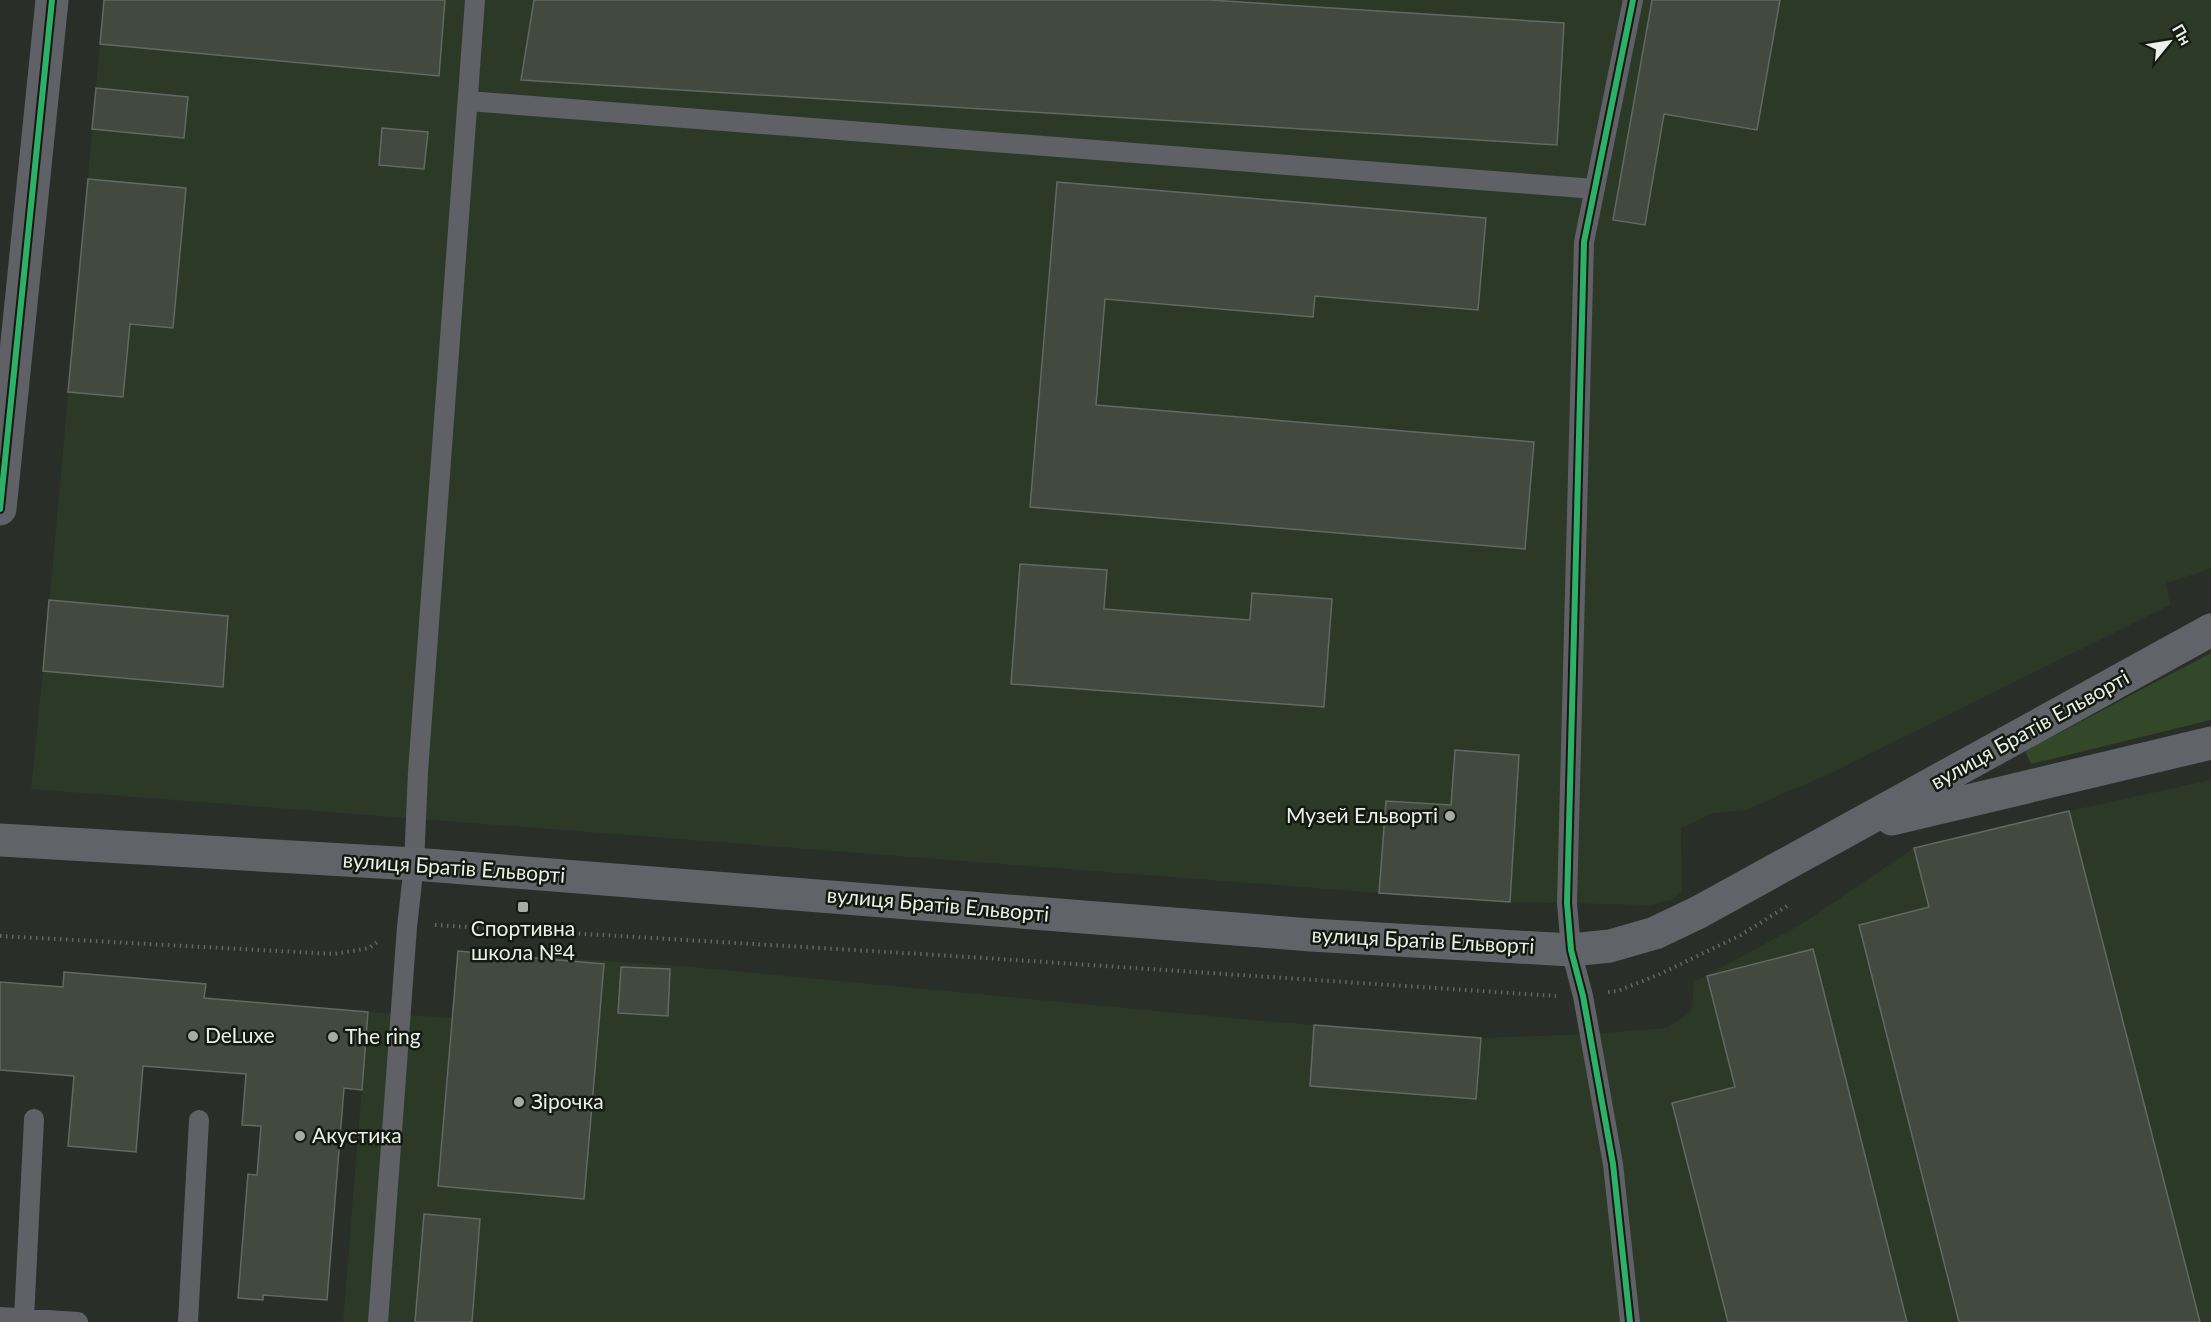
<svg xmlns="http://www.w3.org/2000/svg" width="2211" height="1322" viewBox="0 0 2211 1322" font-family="Lato,sans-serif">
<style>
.built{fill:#2c3927}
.green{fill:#334829}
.building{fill:#424a3f;stroke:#636862;stroke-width:1.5}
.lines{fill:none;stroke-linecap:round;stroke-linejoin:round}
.path{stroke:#646667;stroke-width:4;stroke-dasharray:1.5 4.5;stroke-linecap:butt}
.service{stroke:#5f6166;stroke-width:20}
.tertiary{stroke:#5f6166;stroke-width:33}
.secondary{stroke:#606468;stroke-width:33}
.cycleway-casing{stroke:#141912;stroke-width:10}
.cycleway{stroke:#2db169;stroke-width:6}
.poi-dot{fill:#a6aca4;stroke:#141912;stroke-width:2}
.labels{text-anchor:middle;stroke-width:5;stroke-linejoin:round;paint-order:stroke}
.street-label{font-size:21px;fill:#e9f0e6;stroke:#141912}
.poi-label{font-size:21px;fill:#e9f0e6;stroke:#141912;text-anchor:start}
</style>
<rect width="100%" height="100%" fill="#292e28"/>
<path class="built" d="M104,0h2107v569l-45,14 4,22 -341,169 -83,36 -33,3 -32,16 1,63 -11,8 -21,5 -140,-3 -131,-9 -1348,-104 12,-118z
M2211,780v542h-1868l25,-310 84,6 6,-67 223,15 582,55 218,17 110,-4 76,-6 24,-16 3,-30 106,-57 114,-77 155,-37z"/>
<path class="green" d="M2211,653v67l-180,44 -6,-13z"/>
<path class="building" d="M104,0h341l-6,76 -339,-32z
M534,0h676l354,23 -7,122 -1036,-65z
M1652,0h128l-23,130 -93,-16 -19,111 -32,-5z
M96,88l92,9 -4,41 -92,-9z
M382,128l46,4 -4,37 -45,-4z
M88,179l98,9 -13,140 -43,-4 -7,73 -55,-5z
M1057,182l429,36 -8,92 -163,-14 -2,21 -208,-18 -9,106 438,37 -9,107 -495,-42z
M1020,564l87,6 -3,39 146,11 2,-27 80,6 -8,108 -313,-23z
M49,600l179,16 -5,71 -180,-16z
M1455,750l64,5 -9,147 -131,-9 7,-92 65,4z
M2069,811l131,511h-241l-100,-397 70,-18 -15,-59z
M1813,949l94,373h-179l-56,-219 63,-16 -28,-111z
M458,951l146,13 -20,235 -146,-13z
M621,967l49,2 -2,47 -50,-3z
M64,972l142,12 -2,14 164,14 -6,78 -18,-2 -17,212 -64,-5v5l-25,-2 10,-124 9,1 4,-49 -19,-1 4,-51 -103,-8 -7,86 -68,-6 6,-70 -74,-6v-88l63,5z
M1314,1025l167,13 -5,61 -166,-13z
M424,1214l56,5 -8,103h-57z"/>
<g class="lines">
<path class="path" d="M435,925l519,31 602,40
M0,936l334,18 35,-6 8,-6
M1608,992l10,-1 42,-17 81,-39 46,-29"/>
<path class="service" d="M468,101l1127,88
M0,1317l78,5
M24,1318l10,-199
M188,1322l11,-202
M378,1322l29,-395 7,-63 4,-92 57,-772
M1630,1322l-17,-158 -30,-168 -12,-46 -4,-47 17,-661 49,-242"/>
<path class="tertiary" d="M0,509l52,-509"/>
<path class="secondary" d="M1892,819l319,-76
M0,840l414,24 897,71 260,15 39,-4 45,-13 44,-21 512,-282"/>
<g class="cycleway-casing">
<path id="cycleway" d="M0,509l52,-509
M1630,1322l-17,-158 -30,-168 -12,-46 -4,-47 17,-661 49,-242"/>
</g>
<use href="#cycleway" class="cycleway"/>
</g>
<g class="poi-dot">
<circle cx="1450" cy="816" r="6"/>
<rect x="517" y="901" width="12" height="12" rx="3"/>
<circle cx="193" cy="1036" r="6"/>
<circle cx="333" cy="1037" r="6"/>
<circle cx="519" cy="1102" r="6"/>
<circle cx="300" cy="1136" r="6"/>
</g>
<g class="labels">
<g class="street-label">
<text transform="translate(2030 730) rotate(-29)" y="7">вулиця Братів Ельворті</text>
<text transform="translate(454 868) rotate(4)" y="7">вулиця Братів Ельворті</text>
<text transform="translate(938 905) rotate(5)" y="7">вулиця Братів Ельворті</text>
<text transform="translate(1423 941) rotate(3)" y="7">вулиця Братів Ельворті</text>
</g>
<g class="poi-label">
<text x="1438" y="823" text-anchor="end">Музей Ельворті</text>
<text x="523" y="936" text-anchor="middle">Спортивна<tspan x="523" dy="24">школа №4</tspan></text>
<text x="205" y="1043">DeLuxe</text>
<text x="345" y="1044">The ring</text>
<text x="531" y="1109">Зірочка</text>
<text x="312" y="1143">Акустика</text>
</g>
</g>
<g transform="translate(2169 42) rotate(60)" stroke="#141912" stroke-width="4.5" paint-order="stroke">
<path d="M0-4.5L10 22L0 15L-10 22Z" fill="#e9f0e6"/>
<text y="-9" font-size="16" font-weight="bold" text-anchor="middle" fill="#e9f0e6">Пн</text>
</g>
</svg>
